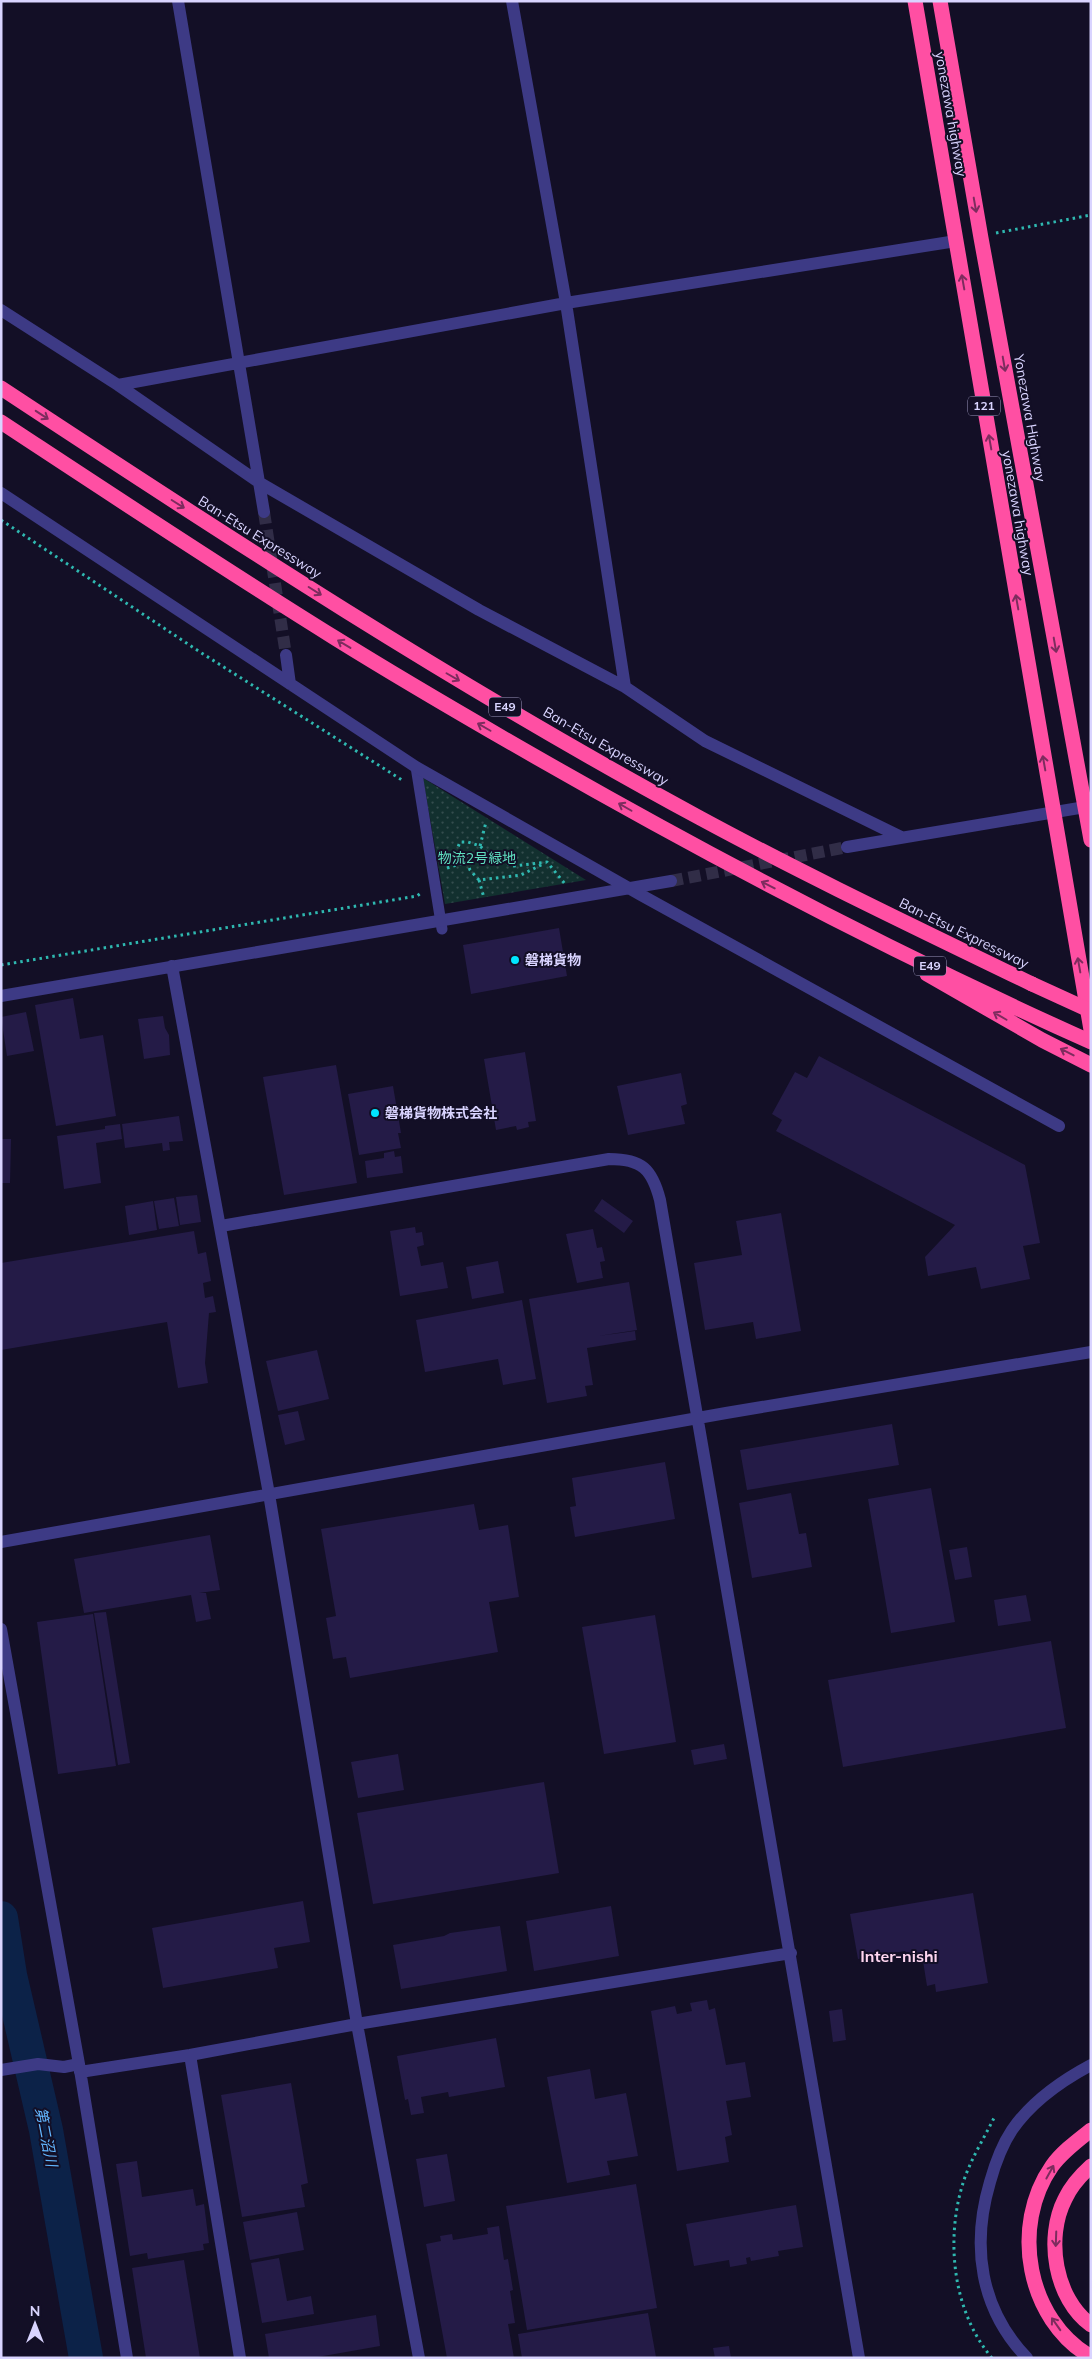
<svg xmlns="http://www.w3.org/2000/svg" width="1092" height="2359" viewBox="0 0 1092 2359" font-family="Mulish,'Noto Sans JP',sans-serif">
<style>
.park{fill:url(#park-dots)}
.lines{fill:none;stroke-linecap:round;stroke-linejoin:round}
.river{stroke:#0c2248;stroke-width:34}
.building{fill:#241b47}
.street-tunnel{stroke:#312d47;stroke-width:12;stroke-dasharray:12 6;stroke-linecap:butt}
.path{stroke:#2fb8b0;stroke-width:3;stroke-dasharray:2.5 4;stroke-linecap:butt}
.lane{stroke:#3d3a85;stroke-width:11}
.street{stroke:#3d3a85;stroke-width:12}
.highway{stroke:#ff4fa3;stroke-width:15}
.highway-bridge{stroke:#ff4fa3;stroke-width:15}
.oneway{stroke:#7d2c5e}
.poi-dot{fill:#00e5ff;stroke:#130f26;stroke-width:2}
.labels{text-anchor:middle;stroke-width:4;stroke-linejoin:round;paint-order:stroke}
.shield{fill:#130f26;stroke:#9e99be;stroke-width:1}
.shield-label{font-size:12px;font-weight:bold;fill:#d9d4ff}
.street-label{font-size:14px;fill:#d9d4ff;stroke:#130f26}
.park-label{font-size:14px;fill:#5fe0c0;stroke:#130f26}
.poi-label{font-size:14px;font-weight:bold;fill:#d9d4ff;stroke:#130f26;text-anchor:start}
.water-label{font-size:15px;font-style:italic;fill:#62b6ff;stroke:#130f26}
.quarter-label{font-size:16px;font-weight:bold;fill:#ffd6f0;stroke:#130f26}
</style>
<defs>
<pattern id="park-dots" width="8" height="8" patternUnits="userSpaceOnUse" patternTransform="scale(1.25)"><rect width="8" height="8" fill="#12302f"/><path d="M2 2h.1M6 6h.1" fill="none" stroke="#344d4e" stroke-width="1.8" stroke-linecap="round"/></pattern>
</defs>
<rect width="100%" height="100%" fill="#130f26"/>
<path class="park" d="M423,778l163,102 -141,24z"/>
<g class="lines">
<path class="river" d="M1,1918l9,57 36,155 40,228"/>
</g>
<path class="building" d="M559,928l8,48 -96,18 -8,-49z
M73,998l7,41 23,-4 13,81 -60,10 -21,-121z
M26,1012l8,39 -27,5 -6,-39z
M163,1016l2,12 4,7 1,20 -26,4 -6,-40z
M525,1052l11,69 -8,1 1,5 -12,3 -1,-4 -20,4 -12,-71z
M819,1056l206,109 15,78 -17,3 7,33 -49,10 -5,-22 -48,9 -3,-19 30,-32 -179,-94 6,-11 -10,-6 23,-42 12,6z
M336,1065l21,118 -73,12 -21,-118z
M681,1073l6,31 -6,2 4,18 -57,11 -11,-49z
M393,1086l8,47h-3l3,15 -42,7 -11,-61z
M179,1116l4,25 -14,1 1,8 -7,1 -1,-8 -37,5 -3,-24z
M120,1124l2,15 -26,4 5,40 -37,6 -7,-53 48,-7v-3z
M1,1139h10l-1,44h-9z
M394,1151l1,6 6,-1 2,17 -36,5 -2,-17 19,-3v-5z
M197,1195l4,27 -21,3 -4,-28z
M174,1198l5,28 -20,3 -5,-28z
M602,1199l31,22 -9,12 -30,-22z
M153,1201l4,29 -28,5 -4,-29z
M781,1213l20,118 -45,8 -3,-17 -48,8 -11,-67 48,-8 -6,-34z
M415,1227l1,6 6,-1 2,13 -7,2 4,19 22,-4 5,26 -48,8 -10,-65z
M593,1229l4,19 5,-1 3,14 -5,1 3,16 -26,5 -11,-49z
M194,1231l4,23 8,-2 5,29 -8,2 2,15 8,-2 3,16 -7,1 -4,50 3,20 -30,5 -11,-66 -166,28v-87z
M498,1261l6,32 -32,6 -6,-32z
M629,1282l8,48 -39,6 37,-5 1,9 -49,8 6,37 -8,1 2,10 -40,7 -18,-104z
M522,1300l14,79 -33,6 -5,-26 -73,13 -9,-52z
M317,1350l12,49 -51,12 -12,-50z
M298,1411l7,29 -20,5 -7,-30z
M892,1424l7,41 -152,25 -7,-40z
M665,1462l10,57 -100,18 -5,-30 6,-1 -4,-28z
M931,1488l24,134 -64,11 -23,-134z
M791,1493l8,41 7,-1 6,34 -60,11 -13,-75z
M474,1504l5,26 29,-5 11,72 -30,5 9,50 -148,26 -4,-21 -13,2 -7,-41 10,-2 -15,-87z
M210,1535l10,55 -21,3h7l5,26 -15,3 -5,-27 -107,18 -10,-54z
M967,1547l5,30 -17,3 -6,-30z
M1026,1595l5,26 -33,5 -4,-26z
M106,1612l24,151 -12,2 -24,-152z
M93,1614l23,152 -58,8 -21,-152z
M655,1615l21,127 -72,12 -22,-127z
M1051,1641l15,87 -223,39 -15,-87z
M724,1744l3,15 -33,6 -3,-15z
M398,1754l6,36 -46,8 -7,-36z
M544,1782l15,91 -186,31 -16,-91z
M973,1893l15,90 -52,9 -1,-8 -8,2 -4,-25 -11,-2 -7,-8 -47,8 -8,-45z
M303,1901l7,41 -36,6 4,20 -115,20 -11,-60z
M611,1906l8,50 -85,15 -8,-50z
M500,1926l7,45 -106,18 -8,-44 51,-9 6,-3z
M707,2000l2,10 6,-2 11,57 19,-3 6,35 -25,4 6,34 -7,2 4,25 -52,9 -26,-160 24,-5 2,8 15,-3 -2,-8z
M842,2009l4,31 -13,2 -4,-31z
M496,2038l9,49 -56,10 -1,-5 -27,5 3,16 -13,2 -3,-16 -3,1 -8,-44z
M590,2069l5,30 31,-6 12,63 -31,5 3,14 -43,8 -20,-106z
M291,2083l17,100 -7,2 4,22 -63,10 -21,-122z
M447,2154l8,47 -31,6 -8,-48z
M137,2161l5,36 51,-8 3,17 8,-2 5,39 -6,1 1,6 -56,9 -1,-6 -17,3 -14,-92z
M636,2184l21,124 -130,22 -21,-124z
M796,2205l7,42 -25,4 1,5 -28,5 -1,-4 -4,1 1,6 -17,3 -1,-7 -35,6 -8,-42z
M297,2212l7,38 -54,10 -7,-38z
M499,2226l5,34 4,-1 5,31 -3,1 5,32 -7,1 6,34h-67l-21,-114 15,-3 -1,-5 12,-2 1,6 35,-6 -1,-6z
M279,2258l8,43 24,-5 3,18 -52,9 -11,-60z
M184,2260l16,98h-54l-14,-90z
M648,2313l8,44 -134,1 -4,-24z
M376,2315l4,31 -68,12h-43l-4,-24z
M729,2346l2,12h-16l-2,-10z"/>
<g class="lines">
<path class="street-tunnel" d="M264,512l22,143
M671,881l176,-34"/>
<path class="path" d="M996,233l95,-18
M1,520l199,132 202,128
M480,846l6,-24
M467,862l3,8 9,10 42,-5 24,-12
M447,868l20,-6 -9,-15 2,-5h8l12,4 14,13 20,7 33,-4 19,23
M479,880l5,18
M1,965l416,-69 4,-3
M992,2358c-40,-47 -47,-121 -28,-178 7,-21 20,-42 30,-62"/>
<path class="lane" d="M416,767l26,162"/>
<path class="street" d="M178,1l86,511
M512,1l54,302 59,384
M1,310l117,75 142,98 219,127 146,77 80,54 196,96
M118,385l448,-82 390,-62
M1,493l415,274 225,128 418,231
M286,655l4,29
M847,847l244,-41
M172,966l97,528 88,530 62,334
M1,996l670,-115
M221,1226l388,-67c33,0 43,10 51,41l199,1158
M1,1542l725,-129 365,-61
M1,1629l78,435 48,294
M190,2055l50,303
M1,2070l37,-6 26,3 15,-3
M80,2072l110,-17 167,-31 434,-71
M1027,2358c-47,-49 -56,-112 -37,-176 5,-18 12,-37 22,-52 20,-29 49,-49 79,-65"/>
<path class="highway" d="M915,1l176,1029
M940,1l41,237 110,602
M1,388c229,151 458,300 699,430 109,59 221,112 332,166
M1,422c111,73 221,146 334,216 66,41 133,80 201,119 180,103 365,200 555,285
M927,974l115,66 49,25
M1091,2130c-14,11 -29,22 -39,36 -42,60 -25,154 39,191
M1091,2166c-10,9 -20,20 -26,33 -20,39 -10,100 26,126"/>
<path class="highway-bridge" d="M1032,984l59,27"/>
</g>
<defs><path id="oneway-shaft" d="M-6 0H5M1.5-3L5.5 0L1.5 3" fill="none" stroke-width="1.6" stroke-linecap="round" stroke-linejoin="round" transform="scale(1.25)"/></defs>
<g class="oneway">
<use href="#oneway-shaft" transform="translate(975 205) rotate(80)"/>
<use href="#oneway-shaft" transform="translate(963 282) rotate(-100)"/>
<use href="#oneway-shaft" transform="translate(1004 364) rotate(80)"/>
<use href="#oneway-shaft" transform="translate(42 415) rotate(33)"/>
<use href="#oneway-shaft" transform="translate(990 442) rotate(-100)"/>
<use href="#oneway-shaft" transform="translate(178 504) rotate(32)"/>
<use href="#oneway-shaft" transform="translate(315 591) rotate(32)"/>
<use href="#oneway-shaft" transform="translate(1017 602) rotate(-100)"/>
<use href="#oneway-shaft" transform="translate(344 644) rotate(-149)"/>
<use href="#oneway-shaft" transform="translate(1055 645) rotate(80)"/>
<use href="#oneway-shaft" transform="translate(453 677) rotate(30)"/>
<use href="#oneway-shaft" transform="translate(484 727) rotate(-150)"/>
<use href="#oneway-shaft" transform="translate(1044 763) rotate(-100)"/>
<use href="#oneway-shaft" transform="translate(625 807) rotate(-150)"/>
<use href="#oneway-shaft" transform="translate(768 885) rotate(-153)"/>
<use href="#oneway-shaft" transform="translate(1079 965) rotate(-100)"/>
<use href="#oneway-shaft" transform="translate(1000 1016) rotate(-150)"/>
<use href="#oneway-shaft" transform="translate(1067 1052) rotate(-153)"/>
<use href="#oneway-shaft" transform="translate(1050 2172) rotate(-61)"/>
<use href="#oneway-shaft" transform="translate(1056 2239) rotate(92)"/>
<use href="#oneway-shaft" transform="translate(1056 2324) rotate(-125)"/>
</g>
<g class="poi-dot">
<circle cx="515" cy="960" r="5"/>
<circle cx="375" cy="1113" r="5"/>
</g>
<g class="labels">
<g class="shield">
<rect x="968" y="396.5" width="32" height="19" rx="4"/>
<rect x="489" y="697.5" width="32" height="19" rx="4"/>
<rect x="914" y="956.5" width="32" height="19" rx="4"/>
</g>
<g class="shield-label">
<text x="984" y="410">121</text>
<text x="505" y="711">E49</text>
<text x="930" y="970">E49</text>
</g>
<g class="street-label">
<text transform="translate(951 114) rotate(80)" y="5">yonezawa highway</text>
<text transform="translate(1030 418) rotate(80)" y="5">Yonezawa Highway</text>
<text transform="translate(1018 513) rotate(80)" y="5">yonezawa highway</text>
<text transform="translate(260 537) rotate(32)" y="5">Ban-Etsu Expressway</text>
<text transform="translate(606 746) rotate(30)" y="5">Ban-Etsu Expressway</text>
<text transform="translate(964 933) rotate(26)" y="5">Ban-Etsu Expressway</text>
</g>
<g class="park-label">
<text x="477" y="863">物流2号緑地</text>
</g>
<g class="poi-label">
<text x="525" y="965">磐梯貨物</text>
<text x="385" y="1118">磐梯貨物株式会社</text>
</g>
<g class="water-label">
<text transform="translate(46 2137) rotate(79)" y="5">第二沼川</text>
</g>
<g class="quarter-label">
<text x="899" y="1962">Inter-nishi</text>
</g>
</g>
<rect width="1092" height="2359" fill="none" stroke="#d9d4ff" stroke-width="5"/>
<g transform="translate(35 2324)" stroke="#130f26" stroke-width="4" paint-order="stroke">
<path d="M0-4L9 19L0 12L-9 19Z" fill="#d9d4ff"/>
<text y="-8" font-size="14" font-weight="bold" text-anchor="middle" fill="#d9d4ff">N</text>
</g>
</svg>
